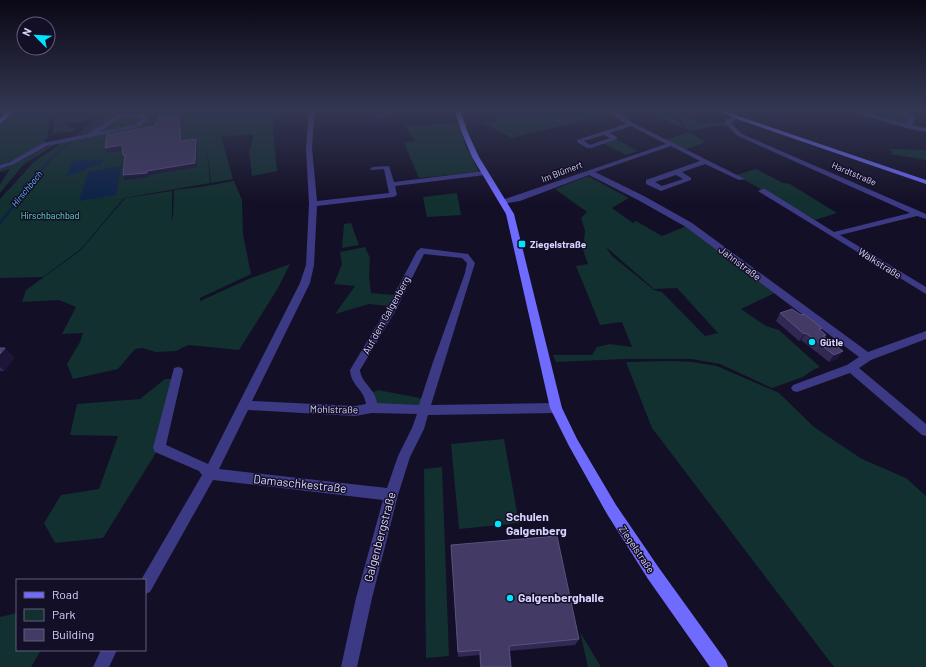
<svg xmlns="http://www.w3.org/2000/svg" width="926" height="667" viewBox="0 0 926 667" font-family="Barlow,sans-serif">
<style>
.green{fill:#12302f;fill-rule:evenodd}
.water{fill:#0c2248}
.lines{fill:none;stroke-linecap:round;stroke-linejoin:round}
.stream-far1{stroke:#0c2248;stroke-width:2}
.stream{stroke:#0c2248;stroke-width:2.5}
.street{fill:#3d3a85;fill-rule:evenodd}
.secondary{fill:#6f6bff;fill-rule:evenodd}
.wall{fill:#312854}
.shaded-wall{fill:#1d163a}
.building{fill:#433a66;stroke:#5a527e}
.poi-dot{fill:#00e5ff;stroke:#130f26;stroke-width:1.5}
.labels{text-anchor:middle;stroke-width:3;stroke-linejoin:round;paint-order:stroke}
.far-street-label{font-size:9px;fill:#d9d4ff;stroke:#130f26}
.far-water-label{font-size:9px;font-style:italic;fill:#62b6ff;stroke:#130f26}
.far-park-label{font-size:9px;fill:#5fe0c0;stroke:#130f26}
.poi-label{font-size:10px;font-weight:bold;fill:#d9d4ff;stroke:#130f26;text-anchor:start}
.street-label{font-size:10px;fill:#d9d4ff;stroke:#130f26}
.near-street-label{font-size:12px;fill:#d9d4ff;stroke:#130f26}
.near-poi-label{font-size:12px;font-weight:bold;fill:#d9d4ff;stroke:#130f26;text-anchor:start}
</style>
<rect width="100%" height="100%" fill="#130f26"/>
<path class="green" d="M16,109h42l-8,12 -3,17 -3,2 1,2 -31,18 -14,5v-39z
M61,109h45c-13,10 -21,12 -37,15l-1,-3 -1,4 9,4 -4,3h-11l-8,2 1,-14z
M110,109h9l-6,6 40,1 4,-1 4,-6h113l-1,22 4,40 -25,5 -3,-24 5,-18 -33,3 12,42 -22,4 -5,-43 4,43 -86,15 -43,51 -38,28 -43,1v-79l34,-37 32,-22h4l4,-4 12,-2 4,-3 -5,3 -10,1z
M652,109c14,0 26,10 34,21l-32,-16 4,-1z
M663,109h17l19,15 16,-2 11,1 2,3h-15l-23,5 -14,-14z
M844,109h54l14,10 -4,8z
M602,112l6,2 -96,24 -29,-15 13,-1v-5z
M458,123l7,21 14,28 -60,6 -15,-35 11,-2 -10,-15z
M688,132l18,10 -22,8 -18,-10z
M616,139l22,12 -12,4 -23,-12z
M59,142l-36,23 -23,28v-9l10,-15 -10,3v-3c21,-6 38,-20 59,-27z
M889,149l37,1v10l-36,-6 3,-2z
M756,169l27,14 7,1 47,29 -22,7 -79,-45z
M588,176l41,22 -17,10 21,15 3,-2 26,15 27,-11 90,66 -38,18 25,17 13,4 41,37 -7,3 -10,7 -31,11 -52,-24 -29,-5h-66l-69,3 -3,-7h39l5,-8 13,-3 22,3 -10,-25 -22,3 -24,-59 12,-2 -5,-14 2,-19 -4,-13 6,-6 -32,-23zM606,247l48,42 23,-1 41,45 -13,3 -43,-44 -8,-2 -42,-34z
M234,181l8,19 1,34 8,40 -51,24v3l51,-23 39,-14 -12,24 -39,62 -51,-5 -12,6 -20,1 -14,-4 -7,1 -17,20 -45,10 -6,-15 13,-22 3,-9 -21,1 14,-27 -17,-7 -37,2 4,-12 55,-40 44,-52 47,-7v25l-2,7 3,-7 1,-26 27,-3z
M457,193l4,22 -34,2 -4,-20z
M351,223l8,22 -17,3 2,-24z
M365,247l5,11 -1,19 2,16 23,2 -6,11 -19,-2 -34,10 20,-28 -21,-2 8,-20 -2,-12z
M670,361l22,1 25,4 62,27 35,34 48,32 44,19 20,18v171h-92l-182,-239 -26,-66z
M165,379h10l-16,69 -56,90 -48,5 -11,-20 17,-28 38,-6 19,-53 -48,-1 7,-31 63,-5z
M378,390l47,9 -3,10 -47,-3 -4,-13z
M504,439l15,84 -60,6 -8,-85z
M442,467l7,189 -23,2 -2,-189z
M17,613v37h24l-10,17h-31v-50z
M580,632l21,35h-13z"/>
<path class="water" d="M89,159l-1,2 15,-1 -3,5c-13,1 -21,9 -34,11l7,-15z
M122,166l-6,29 -37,6 9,-29z"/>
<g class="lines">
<path class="stream-far1" d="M77,135l38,-26
M18,200l34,-43 19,-16"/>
<path class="stream" d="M0,223l19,-24"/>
<path class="street" d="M309,109h6l-3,39 5,53 72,-8 -5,-24 -13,1 -1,-1 3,-2 16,-1 5,16 91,-11 3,2 -3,2 -90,11 2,9 -4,2 -76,9 -3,59 -4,18 -58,118 103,5 11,-2c-2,-15 -15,-18 -16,-34l36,-60 31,-59 4,-3 47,6 7,9 -44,142 125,-2 4,2 2,3 -2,3 -4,2 -128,2 -4,14 -14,28 -12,38 -26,103 -15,69h-16l15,-69 27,-98 -170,-20 -63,112 -5,2v-14h-4l61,-105 -3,-4 -44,-19 -2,-4 21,-80 4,-1 4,1 1,3 -17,74 42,19 92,-181 6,-18 3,-61 -3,-56zM424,254l38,4 5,5 -2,10 -33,92 -13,40 -42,-2c-2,-15 -16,-20 -17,-33l36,-60zM248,410l107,6 17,-3 45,1 -5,14 -14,28 -11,32 -168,-19z
M387,109h6l2,4 -15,4 -3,-2 12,-3z
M604,109h8l21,14 112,56 -6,1 -34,-16 -23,8 9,6v2l-30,11 -15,-7v-4l54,-19 -29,-15 -76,26 49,24 48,27 176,129 58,-21v8l-55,21 -12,8 67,56v12l-4,-1 -72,-62 -53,19 -4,-1 -2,-3 2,-3 54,-20 12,-8 -173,-130 -48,-27 -49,-25 -69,26 -18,3v-4l164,-56 -35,-18 -21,7 7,4v2l-26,9h-4l-10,-6v-2l49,-16zM604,135l6,3 -20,7 -6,-4zM676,175l7,4 -21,7 -7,-4z
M841,109h11l54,15 3,-5 -14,-10h7l13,10 -3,6 14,3v4l-20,-4z
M118,114h29l3,2 -11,11 -92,19 -33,18 -14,5v-4l10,-3 33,-19 45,-9zM121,117l21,1 -7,7 -36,7z
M734,116l5,1 -8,6 11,11 184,80v5l-9,-3 -77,19 86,52v7l-168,-103 4,-2h3l69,43 76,-19 -172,-77 -13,-13 2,-4z
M101,650h16l-8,17h-16z"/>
<path class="secondary" d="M9,109h7l-16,15v-5z
M454,109h6l8,24 11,24 35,57 48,194 15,31 39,66 43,63 67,93 2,6h-18l-62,-88 -41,-65 -38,-68 -19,-38 -44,-194 -34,-57 -10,-24z
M717,109h8l13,7 188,64v4l-192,-66z"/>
</g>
<path class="wall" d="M780,313l21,2 21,13 -1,2 5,5 -1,2 18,14 -6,8 -8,3 -28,-22 -2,1 -23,-20z
M0,348h5l9,10 -10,13h-4z
M451,545l128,94 -4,6 -66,6 2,16h-31l-1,-12 -21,2z"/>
<path class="shaded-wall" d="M179,115l2,4 2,26 -2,-4z
M196,139l2,4 -1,24 -48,8v2l-24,3 -2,-5 24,-4z
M122,145l3,5 -17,3 -3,-5z
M806,333l-5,7 -2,1 5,-7z
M5,348l9,10 -10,13 -4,-4v-13z
M843,351l-6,8 -8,3 5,-7z"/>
<path class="building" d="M179,115l2,26 15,-2 -1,24 -48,8v2l-24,2 2,-20h-2l-1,-10 -17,3 2,-13 48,-9 4,-9z
M792,309l9,6 3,-1 18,14 -3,1 7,6 -3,1 20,15 -9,4 -28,-22 -2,1 -24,-21z
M0,348h5l-5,6z
M557,536l22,103 -70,7 2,21h-30l-1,-17 -22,2 -7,-107z"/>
<linearGradient id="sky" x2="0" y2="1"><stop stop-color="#0a0815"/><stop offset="0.54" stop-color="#333752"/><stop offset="1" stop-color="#333752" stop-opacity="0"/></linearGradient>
<rect width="926" height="203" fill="url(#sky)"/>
<g class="poi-dot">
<rect x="518" y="240" width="8" height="8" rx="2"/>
<circle cx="812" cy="342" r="4"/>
<circle cx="498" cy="524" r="4"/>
<circle cx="510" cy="598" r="4"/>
</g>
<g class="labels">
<g class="far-street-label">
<text transform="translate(562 172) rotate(-21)" y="3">Im Blümert</text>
<text transform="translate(854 174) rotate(23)" y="3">Hardtstraße</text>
</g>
<g class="far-water-label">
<text transform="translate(27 189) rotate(-51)" y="3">Hirschbach</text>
</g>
<g class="far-park-label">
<text x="50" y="219">Hirschbachbad</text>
</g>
<g class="poi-label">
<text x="530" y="248">Ziegelstraße</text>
<text x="820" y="346">Gütle</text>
</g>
<g class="street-label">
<text transform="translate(740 263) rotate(37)" y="4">Jahnstraße</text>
<text transform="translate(880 263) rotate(32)" y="4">Walkstraße</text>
<text transform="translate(386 315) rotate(-61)" y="4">Auf dem Galgenberg</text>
<text transform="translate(334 409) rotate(1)" y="4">Mohlstraße</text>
<text transform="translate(637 549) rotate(56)" y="4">Ziegelstraße</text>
</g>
<g class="near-street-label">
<text transform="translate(300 484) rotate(6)" y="4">Damaschkestraße</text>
<text transform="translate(380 537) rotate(-75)" y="4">Galgenbergstraße</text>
</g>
<g class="near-poi-label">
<text x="506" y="521">Schulen<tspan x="506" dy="14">Galgenberg</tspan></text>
<text x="518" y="602">Galgenberghalle</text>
</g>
</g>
<rect x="16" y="579" width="130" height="72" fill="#130f26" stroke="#625e7d"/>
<rect x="24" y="592" width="20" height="6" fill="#6f6bff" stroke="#625e7d"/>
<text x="52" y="599" font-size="12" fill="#d9d4ff">Road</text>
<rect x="24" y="609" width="20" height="12" fill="#12302f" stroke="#625e7d"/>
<text x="52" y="619" font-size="12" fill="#d9d4ff">Park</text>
<rect x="24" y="629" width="20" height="12" fill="#433a66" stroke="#625e7d"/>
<text x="52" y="639" font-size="12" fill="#d9d4ff">Building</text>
<g transform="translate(36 36) rotate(294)"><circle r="19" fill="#130f26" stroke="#625e7d"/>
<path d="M0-3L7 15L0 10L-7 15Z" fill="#00e5ff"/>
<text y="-6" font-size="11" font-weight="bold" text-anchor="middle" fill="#d9d4ff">N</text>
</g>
</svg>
